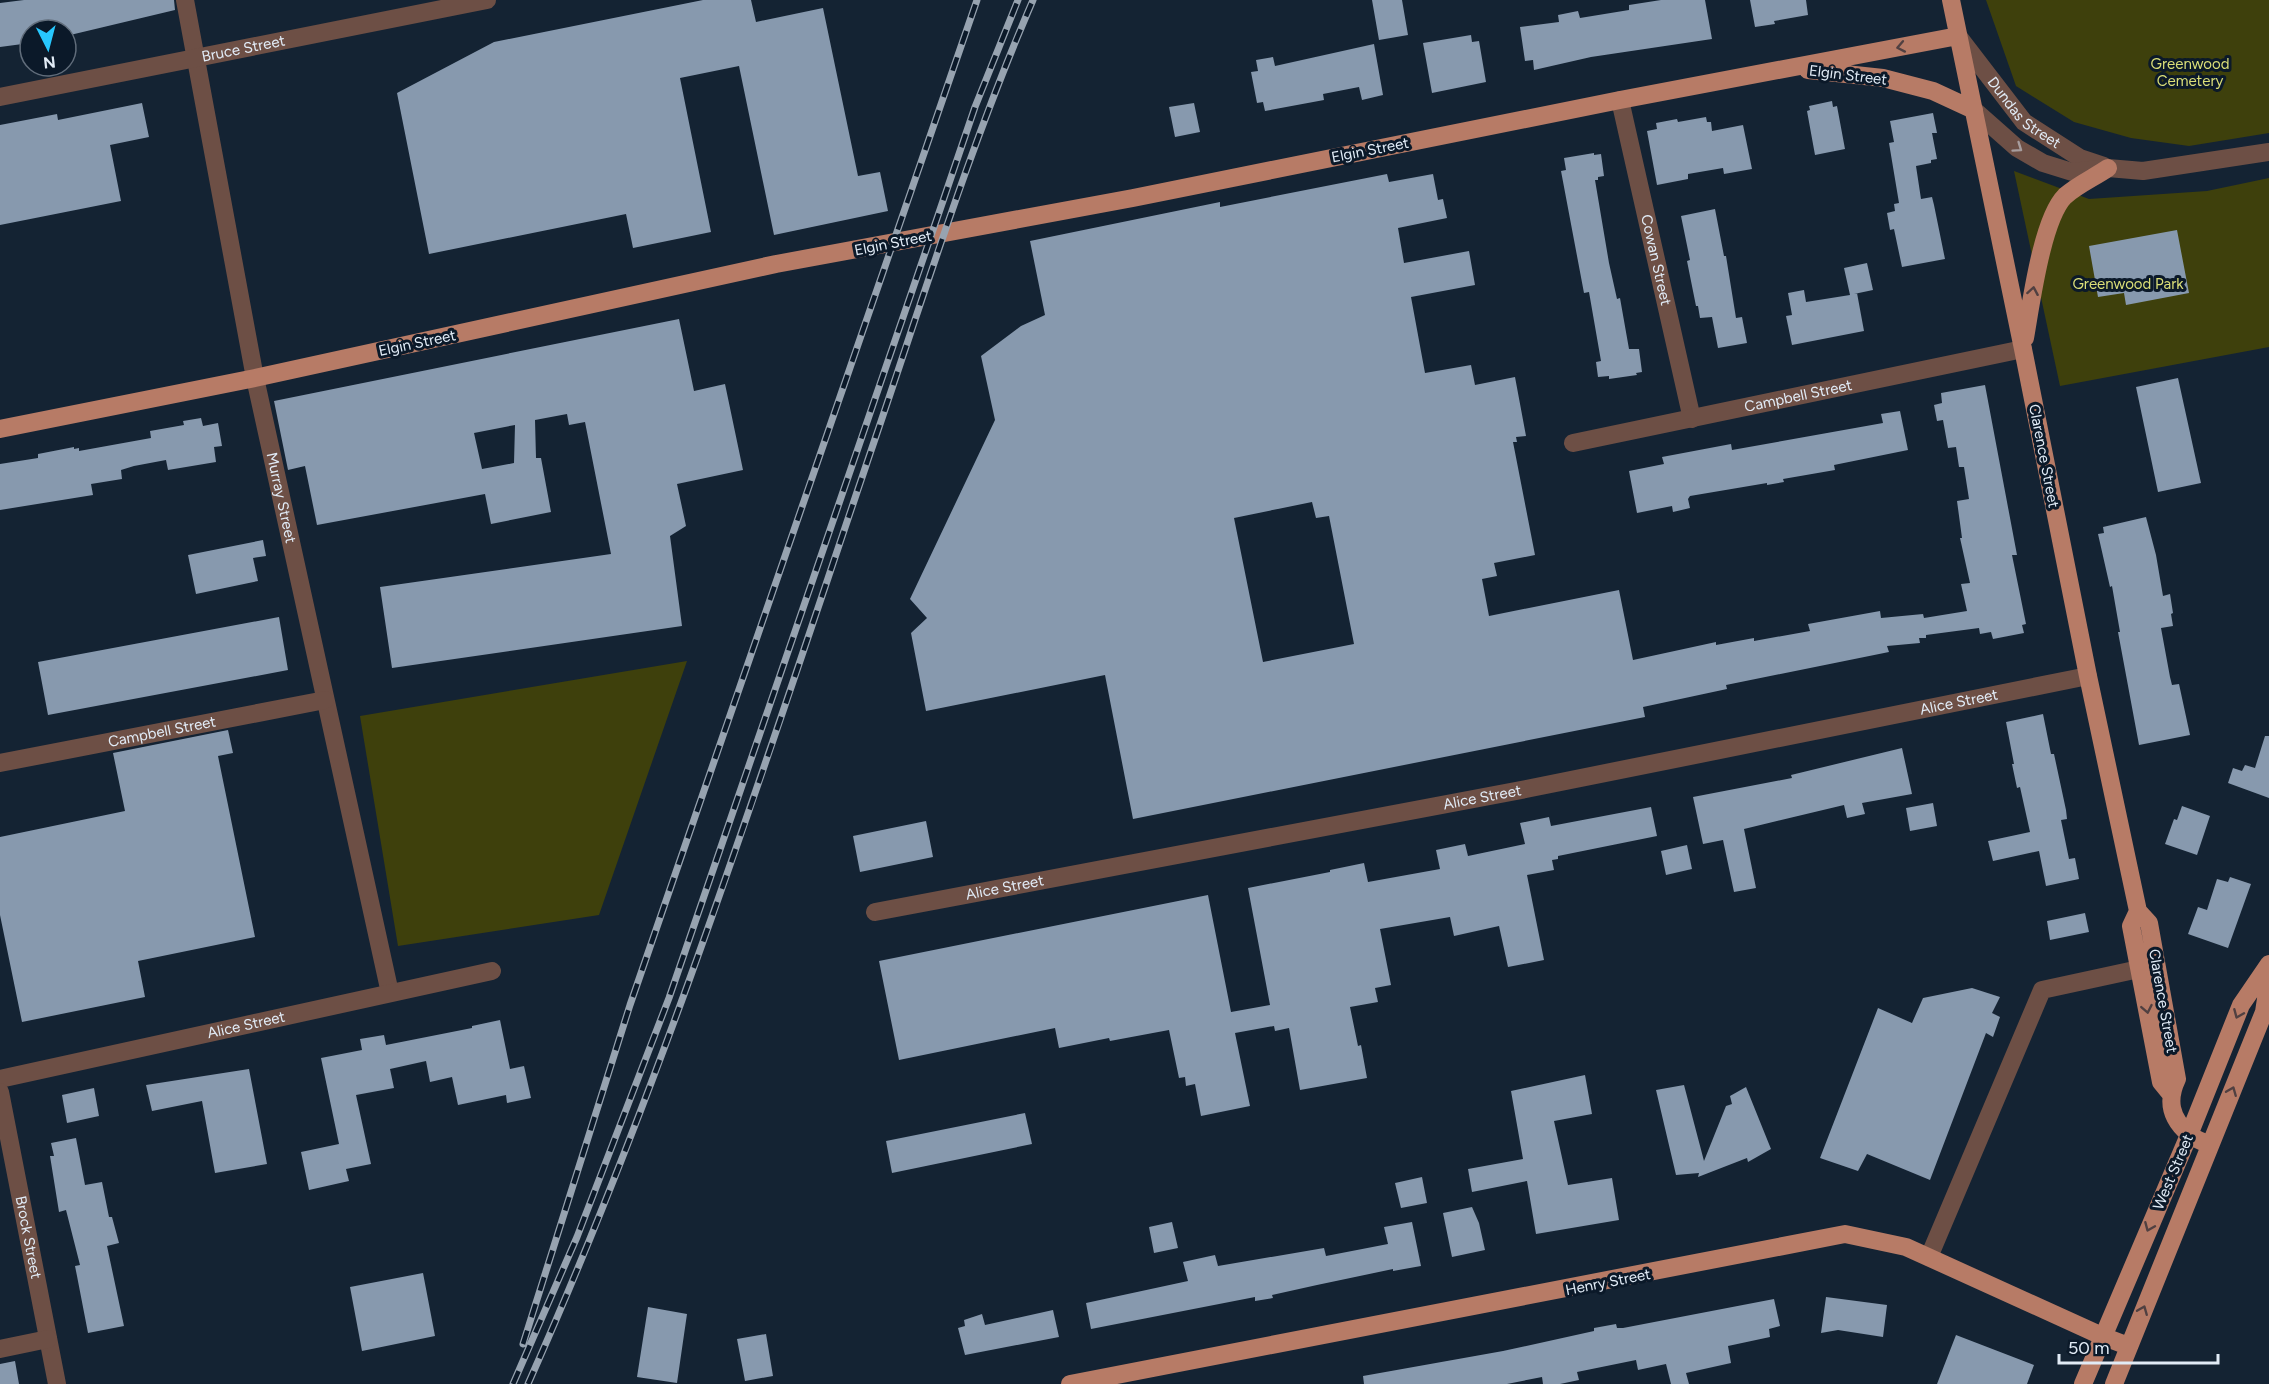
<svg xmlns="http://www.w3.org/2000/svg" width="2269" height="1384" viewBox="0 0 2269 1384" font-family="Figtree,sans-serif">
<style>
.green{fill:#3e400c}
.building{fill:#8799ae;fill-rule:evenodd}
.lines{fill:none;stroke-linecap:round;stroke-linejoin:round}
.minor{stroke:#6d4f45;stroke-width:18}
.major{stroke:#b77b66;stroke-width:18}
.rail-casing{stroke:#97a3b0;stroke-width:7}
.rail{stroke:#0b1929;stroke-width:4.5;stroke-dasharray:14;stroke-linecap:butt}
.oneway{stroke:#504041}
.oneway2{stroke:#a79d9e}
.labels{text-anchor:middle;stroke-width:6;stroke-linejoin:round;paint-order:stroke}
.street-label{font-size:15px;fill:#e1ebf6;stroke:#0b1929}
.park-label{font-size:15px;fill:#dbdf78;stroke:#0b1929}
</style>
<rect width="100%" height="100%" fill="#142333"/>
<path class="green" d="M1986,0h283v133l-80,13 -58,-8 -57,-16 -58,-36z
M2014,171l75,28 118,-8 62,-13v169l-209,39z
M687,661l-88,254 -201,31 -38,-230z"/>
<path class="building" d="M24,0h150l1,10 -109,26v-6h-36v13l-30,4v-44z
M703,0h48l5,22 67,-14 35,168 22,-4 8,39 -114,24 -35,-169 -59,12 31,154 -78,16 -7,-34 -197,40 -32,-161 97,-51z
M1372,0h30l6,35 -29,5z
M1661,0h44l7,39 -121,18 -57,13 -1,-10 -8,1 -5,-34 39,-5 -1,-7 20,-4 2,7 49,-8v-5z
M1750,0h56l2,15 -34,6 1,3 -20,3z
M1471,35l1,7 7,-1 7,41 -54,11 -9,-50z
M1374,44l9,51 -21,5 -3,-13 -36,7 1,6 -59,11 -2,-9 -6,1 -6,-31 7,-1 -2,-11 17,-3 2,9z
M1832,101l1,6 4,-1 8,43 -30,6 -8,-44 3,-1 -1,-4z
M142,103l7,34 -39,8 11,56 -121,24v-100l57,-11 1,6z
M1194,103l6,29 -25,5 -6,-30z
M1933,113l4,20h-5l5,26 -6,1v3l-15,3 5,33 11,-2 2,8 11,54 -43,8 -8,-38 -4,1 -3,-17 8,-2 -1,-7 5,-1 -10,-60 5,-1 -4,-21z
M1706,117l1,5h4l1,9 31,-6 9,44 -28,5 -1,-6 -35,6v5l-31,6 -10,-54 10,-2 -1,-6 21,-4 1,3z
M1594,153v2l7,-1 3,22 -6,1v3h-3l14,83 8,36 3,-1 9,51h10l3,23 -6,1 1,2 -28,4v-3l-11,1 -2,-15 5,-1 -12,-69 -5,1 -23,-122 5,-1 -2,-12z
M1387,174l2,8 44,-8 5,26 5,-1 4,19 -49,10 6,35 65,-12 6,34 -64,12 14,76 46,-8 4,20 40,-8 11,59 -10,1 1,5h-4l22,113 -41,8 3,13 -15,3 7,37 130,-26 14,70 83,-18v3l38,-7v3l56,-10 -2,-7 72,-13 1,7 42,-4 1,4 43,-7 -6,-27 9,-1 -10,-45h2l-5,-37 12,-2 -5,-32h-5l-3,-20 -8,1 -5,-28 -6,1 -3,-16 8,-2 -1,-10 44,-8 32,170h-5l14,69 -4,1 2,8 -31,6 -2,-7 -11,2 -1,-6 -53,7v3h-7l1,5 -33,3 2,6 -163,33 1,4 -84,18 2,10 -512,102 -28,-144 -179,36 -15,-78 16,-15 -17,-19 85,-179 -14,-64 40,-30 24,-11 -15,-74 190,-39v5zM1312,502l4,16 13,-2 25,128 -91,18 -29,-144z
M1715,209l9,47h2l10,62 6,-1 5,26 -29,5 -6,-31 -12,1 -2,-12h-2l-9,-45 3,-1 -9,-44z
M2177,230l12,63 -63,12 -2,-12 -26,4 -9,-51z
M1867,263l6,27 -19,4 3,-1 7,38 -72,14 -6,-29 6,-1 -4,-22 16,-3 2,12 44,-7 -6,-27z
M679,319l15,72 31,-7 18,86 -66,14 9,42 -16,10 12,90 -290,42 -12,-81 231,-33 -26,-132 -16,3 -2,-11 -32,6 1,38h5l10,54 -60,12 -6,-30 -168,31 -12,-59 -17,4 -14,-69zM515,425l-1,38 -32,6 -8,-36z
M2178,378l23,105 -43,9 -22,-105z
M1900,411l8,39 -74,15 1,5 -52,9 1,3 -17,3v-2l-77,13 -2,3 2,9 -17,4 -1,-6 -35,7 -8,-42 35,-7 -2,-7 69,-13 1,6 151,-27 -2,-9z
M201,418l2,8 15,-3 4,23 -8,1 2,15 -48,8 -2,-10 -32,6 -13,4 1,9 -31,5 2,11 -93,15v-46l38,-6v-4l36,-7v2l5,-1v3l72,-13 -1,-7 34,-6 -1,-4z
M2146,517l10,38 7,41 7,-2 3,19 -2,1 2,12 -12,2 9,49 2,8 7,-1 11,51 -51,10 -21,-113h2l-8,-46 -2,1 -12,-53 6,-1 -1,-6z
M263,540l3,16 -13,2 5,23 -62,13 -8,-39z
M279,617l9,53 -240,45 -10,-53z
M2043,714l8,40h3l12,56 1,9 -6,1 8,39 6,-1 4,21 -33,7 -7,-35 -46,10 -5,-20 42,-9 -10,-45 -3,1 -5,-24h2l-8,-42z
M228,730l5,23 -15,3 37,181 -117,24 7,36 -123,25 -22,-107v-78l125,-26 -12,-58z
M2265,736h4v62l-41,-15 5,-15 9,3 3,-6 10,3z
M1902,748l10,46 -50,9 3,11 -18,4 -3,-13 -100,24 12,59 -22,4 -11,-52 -20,4 -10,-47 99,-19 -1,-3z
M1933,803l4,23 -27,5 -4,-23z
M2182,806l28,10 -13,39 -32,-11 9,-25 3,1z
M1651,807l6,29 -99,20v3l-6,1 2,10 -27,5 17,85 -36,7 -9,-41 -45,10 -4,-19 -70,12 11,56 -16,3 3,14 -28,5 8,39 3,-1 6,33 -67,12 -11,-62 -14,3 -1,-5 -39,7 15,73 -49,10 -6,-32 -9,2 -1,-9 -6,1 -10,-48 -59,11 -1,-3 -50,10 -4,-20 -156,32 -20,-99 329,-66 23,117 39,-7 -22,-117 82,-16v-2l34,-7 4,19 72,-13 -4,-19 29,-6 3,12 57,-12 -5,-21 29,-6 2,9z
M926,821l7,36 -73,15 -7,-36z
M1687,845l5,24 -26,6 -5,-24z
M2230,877l21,7 -23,64 -40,-14 10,-27 9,3 10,-31 11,3z
M2085,913l4,19 -39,8 -3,-19z
M1972,988l28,9 -8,16 8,4 -7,20 -7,-4 -56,147 -63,-26 -9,17 -38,-13 58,-150 34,15 11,-25z
M500,1020l10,49 14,-3 7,32 -24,5 -1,-8 -48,10 -6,-28 -22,5 -4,-21 -36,8 4,19 -38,7 15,69 -25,5 3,12 -40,9 -8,-38 38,-8 -18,-86 41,-8 -2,-11 24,-4 2,10 86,-17v-2z
M249,1069l18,95 -52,9 -13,-72 -50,10 -6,-26z
M1585,1075l7,39 -38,7 14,64 44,-7 7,42 -83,14 -9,-53 -55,11 -4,-23 55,-10 -12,-68z
M1684,1085l20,76 22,-55 6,-2 -2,-8 16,-9 25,62 -23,13 -1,-4 -49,19 1,-4 -23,2 -20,-85z
M94,1088l5,28 -32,7 -5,-28z
M1025,1113l7,31 -140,29 -6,-32z
M76,1138l9,47 17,-3 7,35h3l7,26 -12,3 17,80 -36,7 -11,-57 -2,-10 5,-1 -14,-55 -7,2 -9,-56h4l-3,-13z
M1422,1177l5,26 -26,5 -6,-25z
M1472,1207l7,16 6,27 -33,7 -9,-44z
M1172,1222l6,26 -24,5 -5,-26z
M1412,1222l9,44 -28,5v-2l-76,16 -45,10 1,3 -18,3v-4l-164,32 -5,-26 102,-22 -5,-19 32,-7 3,11 106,-18 2,8 62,-12 -4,-17z
M423,1273l12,63 -73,15 -12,-64z
M1826,1297l61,8 -4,32 -45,-7 -17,3z
M1774,1299l6,27 -11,3 1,8 -42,9 3,17 -45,10 3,11h-18l-5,-20 -28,6 -2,-10 -59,12 2,8 -19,4h-17l-1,-7 -35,7h-143l-1,-8 140,-25 91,-20v-3l22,-4 1,4h6z
M648,1307l39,7 -10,69 -40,-6z
M1053,1310l6,27 -94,18 -7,-27 7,-2 -1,-6 18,-6 3,11z
M766,1334l7,42 -28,5 -8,-42z
M1956,1335l78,30 -7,19h-90z
M15,1361l4,23h-19v-20z"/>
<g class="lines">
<g class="minor">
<path id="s1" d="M185,0l70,378 135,615"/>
<path id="s2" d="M1958,36l66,86 56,36 24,8"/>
<path id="s3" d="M0,97l487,-97"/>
<path id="s4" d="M1620,100l72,319"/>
<path d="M1974,110l43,38 26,15 29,9 36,-4 35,3 126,-19"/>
<path id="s5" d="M1573,443l450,-94"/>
<path id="s6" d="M0,763l325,-63"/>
<path id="s7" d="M875,912l651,-123 562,-113"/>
<path id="s8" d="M0,1079l492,-108"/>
<path id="s9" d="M0,1092l57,292"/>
<path d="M1929,1257l113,-267 97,-21"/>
<path d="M0,1349l48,-10"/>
</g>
<path class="major" d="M1951,0l72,349 65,327 50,235 11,12 28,156c-10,21 -7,39 12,55 5,5 15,8 21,11
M1808,70l75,8 50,13 41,19
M2025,338c6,-34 17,-119 40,-142 12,-11 30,-19 43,-28
M0,429l255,-51 521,-114 357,-66 487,-98 338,-64
M2138,911l-7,15 30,156 9,11
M1070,1384l775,-150 61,13 196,89 26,10
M2083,1384l106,-249 52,-130 28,-41
M2114,1384l150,-372 5,-33"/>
<g class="rail-casing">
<path id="rail" d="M523,1344l107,-339 347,-1005
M513,1384l64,-147 92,-239 275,-800 31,-91 43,-107
M528,1384c137,-307 239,-627 347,-945 50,-147 96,-296 158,-439"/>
</g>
<use href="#rail" class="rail"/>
</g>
<defs><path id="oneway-chevron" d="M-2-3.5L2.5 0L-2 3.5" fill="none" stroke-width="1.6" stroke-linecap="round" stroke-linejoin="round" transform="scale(1.5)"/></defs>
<g class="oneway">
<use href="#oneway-chevron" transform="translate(1901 47) rotate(169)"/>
<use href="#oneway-chevron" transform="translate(2033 291) rotate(-80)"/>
<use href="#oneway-chevron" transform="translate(2147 1009) rotate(79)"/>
<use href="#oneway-chevron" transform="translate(2238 1014) rotate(113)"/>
<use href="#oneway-chevron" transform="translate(2232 1091) rotate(-68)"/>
<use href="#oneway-chevron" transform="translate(2149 1227) rotate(113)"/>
<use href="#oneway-chevron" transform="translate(2143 1310) rotate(-68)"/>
</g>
<use class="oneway2" href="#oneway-chevron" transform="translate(2018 148) rotate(35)"/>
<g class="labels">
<g class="street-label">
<text dy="5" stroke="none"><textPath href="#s3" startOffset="248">Bruce Street</textPath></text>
<text transform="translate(1848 75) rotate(7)" y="5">Elgin Street</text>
<text dy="5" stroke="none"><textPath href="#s2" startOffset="102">Dundas Street</textPath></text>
<text transform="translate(1370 150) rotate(-11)" y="5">Elgin Street</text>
<text transform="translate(893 243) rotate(-11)" y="5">Elgin Street</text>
<text dy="5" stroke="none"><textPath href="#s4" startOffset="164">Cowan Street</textPath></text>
<text transform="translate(417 343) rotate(-12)" y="5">Elgin Street</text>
<text dy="5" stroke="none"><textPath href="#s5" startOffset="230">Campbell Street</textPath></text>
<text transform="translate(2044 456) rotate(79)" y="5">Clarence Street</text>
<text dy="5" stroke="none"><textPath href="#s1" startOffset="507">Murray Street</textPath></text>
<text dy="5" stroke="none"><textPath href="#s7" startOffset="1104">Alice Street</textPath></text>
<text dy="5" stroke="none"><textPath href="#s6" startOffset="165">Campbell Street</textPath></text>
<text dy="5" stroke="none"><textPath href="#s7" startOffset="618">Alice Street</textPath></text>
<text dy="5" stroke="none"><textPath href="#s7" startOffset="132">Alice Street</textPath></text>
<text transform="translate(2163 1001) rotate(80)" y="5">Clarence Street</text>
<text dy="5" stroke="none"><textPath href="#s8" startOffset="252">Alice Street</textPath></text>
<text transform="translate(2173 1172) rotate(-67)" y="5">West Street</text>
<text dy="5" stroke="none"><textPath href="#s9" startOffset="148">Brock Street</textPath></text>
<text transform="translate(1608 1282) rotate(-11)" y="5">Henry Street</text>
</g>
<g class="park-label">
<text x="2190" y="69">Greenwood<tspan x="2190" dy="17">Cemetery</tspan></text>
<text x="2128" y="289">Greenwood Park</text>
</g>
</g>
<g transform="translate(48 48) rotate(174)"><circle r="28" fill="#0b1929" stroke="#616d7b" stroke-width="1.5"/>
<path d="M0-4.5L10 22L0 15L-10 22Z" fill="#27c8ff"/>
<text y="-9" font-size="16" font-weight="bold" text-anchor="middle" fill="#e1ebf6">N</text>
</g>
<path d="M2059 1354v9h159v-9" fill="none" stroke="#e1ebf6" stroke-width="3"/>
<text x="2068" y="1354" font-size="18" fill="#e1ebf6" stroke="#0b1929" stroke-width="4.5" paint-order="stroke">50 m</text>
</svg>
